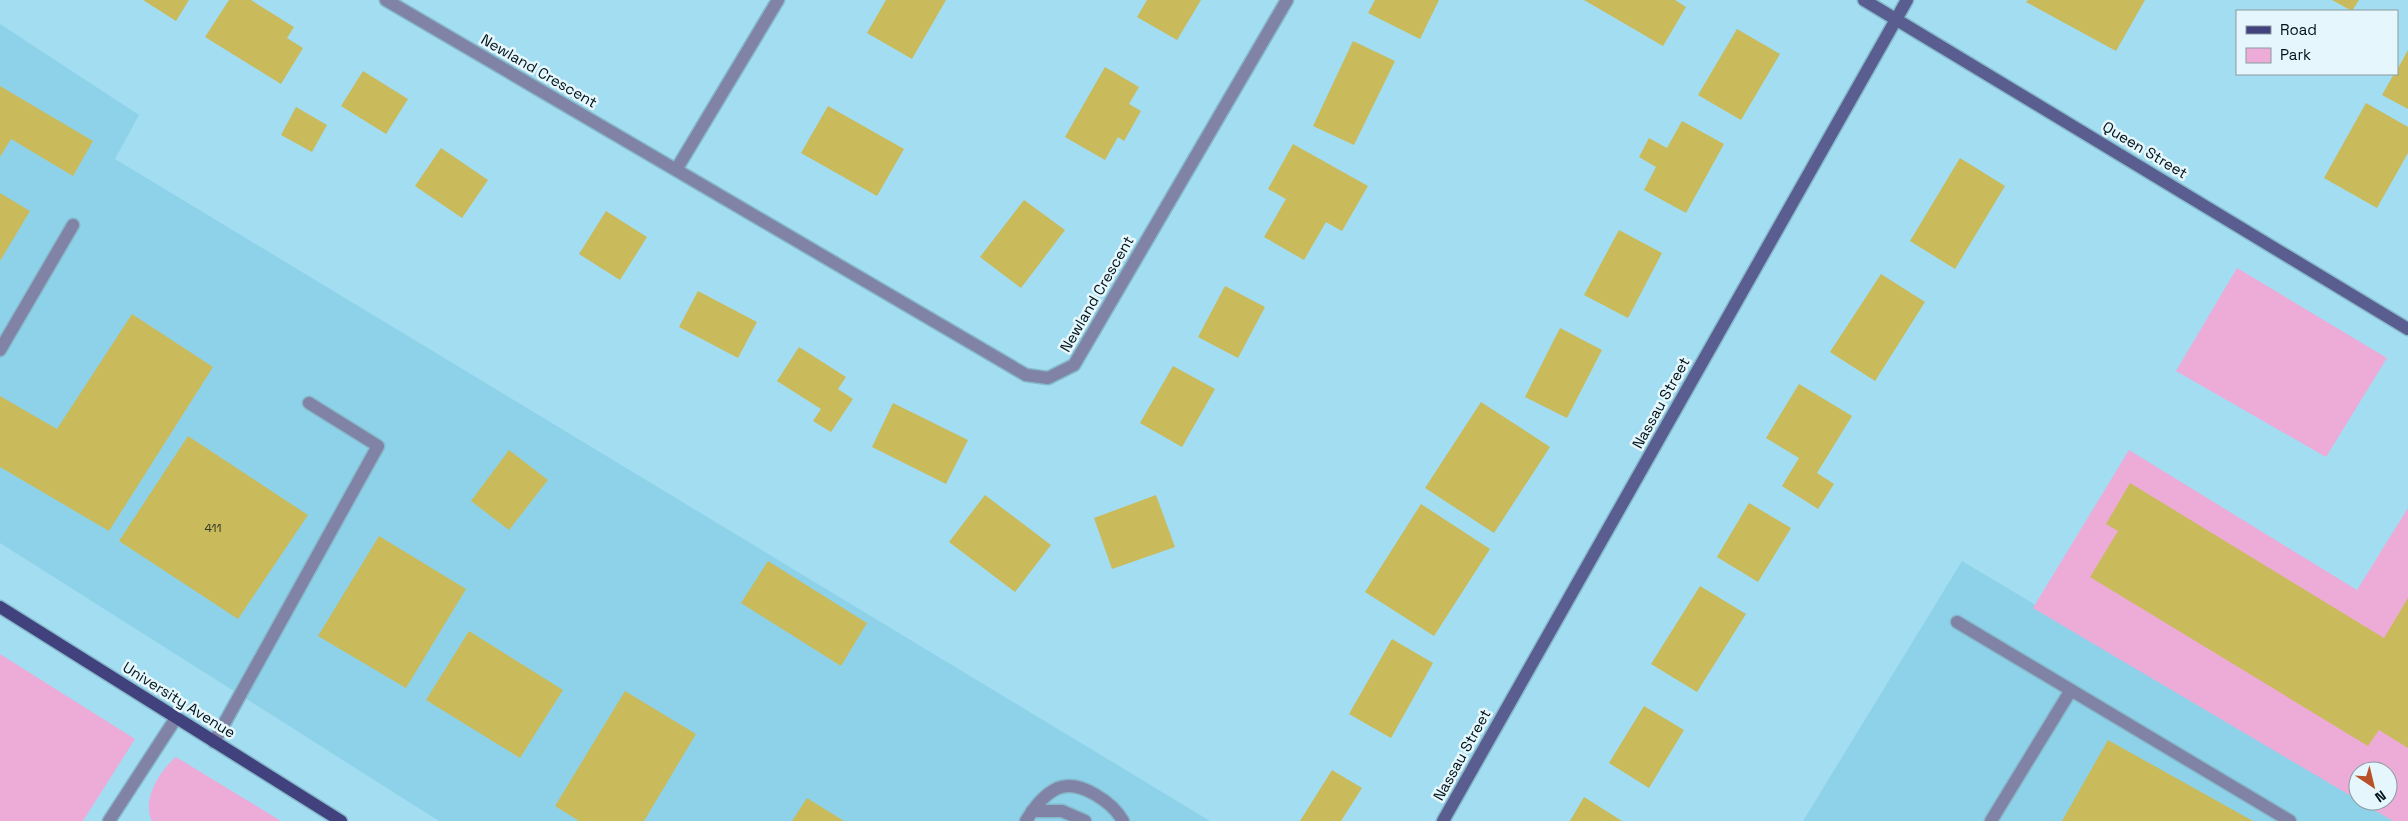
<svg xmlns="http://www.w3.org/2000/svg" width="2408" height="821" viewBox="0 0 2408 821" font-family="'Space Grotesk',sans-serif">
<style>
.built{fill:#8ed2e9}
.green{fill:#edacd7}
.building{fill:#c9ba5c}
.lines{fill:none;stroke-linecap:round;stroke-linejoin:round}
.lane-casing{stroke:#85b8ca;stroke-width:15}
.street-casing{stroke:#85b8ca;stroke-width:15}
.secondary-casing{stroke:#85b8ca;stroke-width:15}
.primary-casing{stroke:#85b8ca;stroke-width:15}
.lane{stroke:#8083a6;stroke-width:12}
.street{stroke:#8083a6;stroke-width:12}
.secondary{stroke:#595d8f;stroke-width:12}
.primary{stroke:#40417d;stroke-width:12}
.labels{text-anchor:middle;stroke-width:5;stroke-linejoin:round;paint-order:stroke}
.number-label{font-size:12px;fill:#323b29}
.street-label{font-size:15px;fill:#001118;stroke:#e5f7fc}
</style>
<rect width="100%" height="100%" fill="#a2ddf1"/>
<path class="built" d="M0,24l139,91 -24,44 1095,662h-771l-439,-278z
M1962,561l396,237v3h5l34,20h-594z"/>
<path class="green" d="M2237,268l150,90 -61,99 -150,-86z
M2129,450l228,140 51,-82v313h-15l-34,-20h29v-30h-30v29l-325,-192z
M0,654l135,85 -52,82h-83z
M176,757l105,64h-129c-11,-20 8,-51 24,-64z"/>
<path class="building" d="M143,0h46l-13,21z
M229,0h22l43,27 -7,11 16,10 -22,36 -76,-47z
M886,0h60l-34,59 -45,-26z
M1147,0h54l-24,40 -40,-23z
M1375,0h64l-19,39 -52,-26z
M1584,0h91l11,7 -23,39z
M2028,0h117l-29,51 -90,-49z
M2332,0h27l-7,11z
M1737,29l43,25 -39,66 -43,-25z
M1353,41l42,20 -41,84 -41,-19z
M2408,50v59l-26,-14 12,-21h3v-4z
M1105,67l34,20 -10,17 12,7 -17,30 -6,-4 -13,23 -40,-23z
M363,71l45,28 -22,35 -45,-28z
M0,86l93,55 -20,35 -62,-37 -11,18z
M2366,103l42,24v26l-31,55 -53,-30z
M828,106l76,43 -27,47 -76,-43z
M296,107l31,18 -15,27 -31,-17z
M1682,121l42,23 -38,69 -42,-23 12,-23 -17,-10 10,-19 18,10z
M1293,144l75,42 -26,45 -16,-9 -22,38 -40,-23 22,-38 -18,-10z
M441,148l47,32 -26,38 -47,-32z
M1960,158l45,28 -50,83 -45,-28z
M0,193l30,18 -30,50z
M1024,200l41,30 -44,58 -41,-31z
M606,211l41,26 -27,43 -41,-26z
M1619,230l43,23 -34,65 -44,-23z
M1881,274l44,28 -50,79 -45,-29z
M1225,286l40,21 -27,51 -40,-21z
M698,291l59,31 -19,36 -59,-31z
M132,314l81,53 -104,164 -109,-64v-71l57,33z
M1560,328l42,22 -35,68 -42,-21z
M799,347l47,30 -8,12 15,10 -22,33 -18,-11 8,-12 -44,-28z
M1173,366l42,23 -33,58 -42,-24z
M1799,384l53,32 -35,57 17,11 -16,25 -36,-23 17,-28 -33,-20z
M1481,402l69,45 -56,86 -69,-45z
M893,403l75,37 -22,44 -74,-37z
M188,436l120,79 -70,104 -119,-78z
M509,450l39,30 -39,50 -38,-29z
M2130,483l254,155 24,-40v150l-29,-18 -11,16 -278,-169 28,-46 -12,-7z
M985,495l66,50 -36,47 -66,-50z
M1156,495l19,52 -63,22 -18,-51z
M1749,503l42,25 -33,54 -41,-25z
M1421,504l69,45 -56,87 -69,-44z
M379,536l87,53 -60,99 -88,-52z
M768,561l99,62 -26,43 -100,-63z
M1700,586l46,28 -49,78 -46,-28z
M469,631l94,59 -43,68 -94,-58z
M1392,639l41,24 -42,75 -42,-24z
M625,691l71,43 -52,87h-65l-24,-15z
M1644,706l40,24 -35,58 -40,-25z
M2108,740l145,81h-191z
M1332,770l30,18 -21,33h-41z
M1584,797l38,24h-52z
M807,798l37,23h-52z"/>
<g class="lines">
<g class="lane-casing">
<path id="lane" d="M0,350l73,-125
M1957,622l333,199
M214,742l164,-296 -69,-43
M1032,811h30l23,10
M109,821l67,-103
M1026,821c8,-13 17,-26 32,-33 22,-9 55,15 65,33
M1991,821l80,-131"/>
</g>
<g class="street-casing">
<path id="street" d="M386,0l640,375 22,3 26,-13 213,-365
M676,170l102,-170"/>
</g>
<g class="secondary-casing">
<path id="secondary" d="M1864,0l544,329
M1443,821l464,-821"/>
</g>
<g class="primary-casing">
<path id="primary" d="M0,607l341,214"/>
</g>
<use href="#lane" class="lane"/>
<use href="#street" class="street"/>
<use href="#secondary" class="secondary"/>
<use href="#primary" class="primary"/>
</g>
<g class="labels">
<g class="number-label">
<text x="213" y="532">411</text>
</g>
<g class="street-label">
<text transform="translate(539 71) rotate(30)" y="5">Newland Crescent</text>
<text transform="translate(2145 150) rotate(31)" y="5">Queen Street</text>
<text transform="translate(1097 294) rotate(-60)" y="5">Newland Crescent</text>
<text transform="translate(1661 403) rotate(-61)" y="5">Nassau Street</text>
<text transform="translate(179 700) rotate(32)" y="5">University Avenue</text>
<text transform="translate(1462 755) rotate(-61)" y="5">Nassau Street</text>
</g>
</g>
<rect x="2236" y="10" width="162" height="65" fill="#e5f7fc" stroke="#899ba1"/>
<rect x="2246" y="26" width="25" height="8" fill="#40417d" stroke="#899ba1"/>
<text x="2280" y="35" font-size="15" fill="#001118">Road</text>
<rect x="2246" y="48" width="25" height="15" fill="#edacd7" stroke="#899ba1"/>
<text x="2280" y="60" font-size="15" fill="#001118">Park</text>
<g transform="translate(2373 786) rotate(145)"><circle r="24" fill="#e5f7fc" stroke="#899ba1"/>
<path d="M0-4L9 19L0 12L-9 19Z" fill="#b8512a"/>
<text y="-8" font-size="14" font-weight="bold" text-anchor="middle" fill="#001118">N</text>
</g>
</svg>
